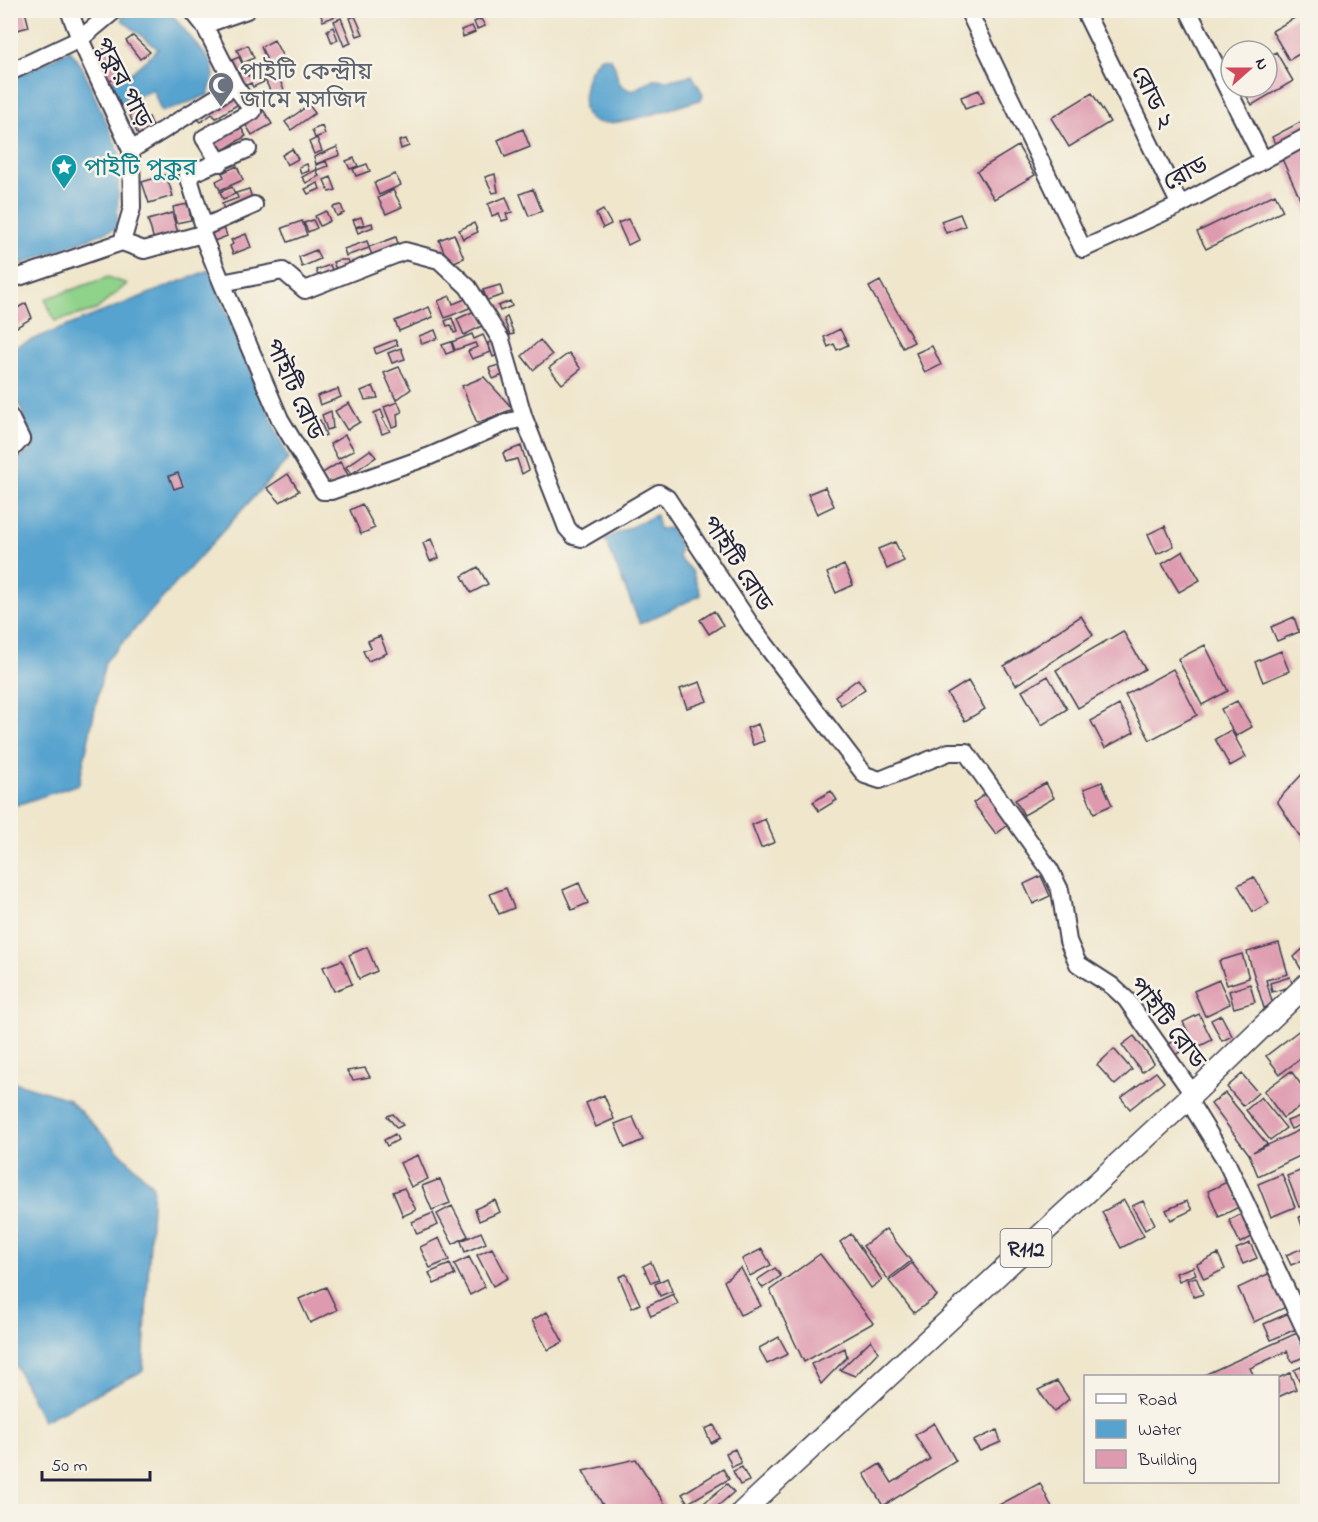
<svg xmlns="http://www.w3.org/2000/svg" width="1318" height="1522" viewBox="0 0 1318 1522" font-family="'Indie Flower','Noto Sans Bengali',sans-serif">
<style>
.green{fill:#8fd28a;stroke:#587a62;stroke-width:1.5}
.water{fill:#57a3cf;stroke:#3c6285;stroke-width:1.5}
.building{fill:#de9aaf}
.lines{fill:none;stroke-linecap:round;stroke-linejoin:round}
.minor-casing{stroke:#413f51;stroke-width:20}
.major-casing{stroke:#413f51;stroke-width:24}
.minor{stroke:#fff;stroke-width:16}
.major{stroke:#fff;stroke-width:21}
.labels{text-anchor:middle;stroke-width:5;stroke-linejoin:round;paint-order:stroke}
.shield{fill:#f7f3e8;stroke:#62616f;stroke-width:1.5}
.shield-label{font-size:22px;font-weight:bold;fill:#22223b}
.worship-label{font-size:24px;fill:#5b616d;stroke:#f7f3e8;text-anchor:start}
.street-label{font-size:24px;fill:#22223b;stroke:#f7f3e8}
.culture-label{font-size:24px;fill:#0d838f;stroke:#f7f3e8;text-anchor:start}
</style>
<rect width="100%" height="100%" fill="#f7f3e8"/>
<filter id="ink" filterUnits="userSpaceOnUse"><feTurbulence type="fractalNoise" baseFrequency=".0167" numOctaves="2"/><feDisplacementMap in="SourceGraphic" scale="12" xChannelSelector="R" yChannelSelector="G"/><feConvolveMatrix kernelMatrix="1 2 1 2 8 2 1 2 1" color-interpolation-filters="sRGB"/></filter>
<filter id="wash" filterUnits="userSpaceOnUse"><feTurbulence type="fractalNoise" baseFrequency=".008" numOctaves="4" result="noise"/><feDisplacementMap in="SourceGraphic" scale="24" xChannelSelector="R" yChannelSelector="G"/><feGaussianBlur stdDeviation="1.35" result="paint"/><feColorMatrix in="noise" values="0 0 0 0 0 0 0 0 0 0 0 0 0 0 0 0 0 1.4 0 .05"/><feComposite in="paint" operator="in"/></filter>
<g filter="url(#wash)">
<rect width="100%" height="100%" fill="#efe6cc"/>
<path class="green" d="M108,277l19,7 -31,26 -41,11 -10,-22z"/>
<path class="water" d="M133,11h36l43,52 2,13 -6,19c-16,5 -30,14 -47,16l-8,-21 -41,17 -10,-21 29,-13 27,-24 -36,-29v-3z
M70,50l12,17 37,85 -2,76 -106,40v-188z
M601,57l9,1c12,14 -1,24 22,33l21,-12 17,1 22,-5 11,19 -1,5c-21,6 -96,34 -112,20 -6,-5 -7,-14 -6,-21 1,-18 4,-29 17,-41z
M209,270l79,189 -183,203 -26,122 -68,23v-342l24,-19 -24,-63v-35z
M656,515l3,14 12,-1 9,20 -2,9 14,14 9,24 -61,29 -35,-85z
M11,1081l57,18 85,87 -10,185 -100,50 -32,-65z"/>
<g id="blocks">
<path class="building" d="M319,10h24l1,3 -21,8z
M1308,10v39l-19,11 -17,-29z
M25,11l4,16 -12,3 -6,-13z
M355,16l8,18 -6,2 -7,-18z
M341,18l10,25 -7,3 -10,-25z
M481,19l4,7 -8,3 -3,-7z
M472,26l3,6 -12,5 -2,-7z
M333,27l5,13 -6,3 -5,-13z
M133,36l17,16 -10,7 -14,-18z
M274,40l9,17 -14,8 -8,-18z
M110,45l16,27 -21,12 -15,-27z
M248,45l6,13 -11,5 -6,-13z
M1276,52l17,29 -41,24 -11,-18h26v-30z
M239,57l9,19 11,-4 5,10 -11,5 -2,-4 -11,5 -12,-26z
M276,71l8,19 -12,5 -8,-18z
M979,90l5,12 -19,7 -4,-12z
M232,93l8,10 -24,15 -4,-4 -11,8 -4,-4z
M1092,93l18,29 -41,25 -18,-29z
M136,101l8,19 5,-3 5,12 -16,6 -12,-29z
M309,105l6,8 -24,17 -6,-8z
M262,108l10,16 -20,11 -10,-16z
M1308,118v98l-36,-79z
M239,124l7,12 -26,16 -7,-13z
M322,126l3,8 -10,4 -3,-8z
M523,129l7,18 -25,10 -7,-17z
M317,138l5,13 -8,3 -5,-12z
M406,139l3,7 -8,3 -2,-8z
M1018,146l17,29 -41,24 -17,-28z
M337,147l3,8 -24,9 -2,-7z
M292,149l6,10 -11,6 -5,-10z
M354,158l4,8 -8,3 -4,-8z
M326,161l2,5 -11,4 -1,-5z
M307,164l2,7 -8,3 -2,-7z
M367,164l3,7 -14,5 -3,-7z
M237,166l6,14 -23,10 -4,-9 8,-4 -2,-4z
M316,170l3,6 -13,7 -4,-6z
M395,174l6,11 -22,10 -5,-12z
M495,174l3,18 -5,1 -8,-16z
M166,175l7,21 -24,7 -7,-21z
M331,177l5,13 -7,2 -5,-12z
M318,183l2,6 -12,5 -3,-5z
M232,187l3,7 -12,5 -3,-7z
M249,189l4,12 -28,11 -3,-8 16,-6 -2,-5z
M533,189l9,22 -13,5 -9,-22z
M393,190l9,17 -16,7 -8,-16z
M1275,194l8,17 -77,38 -9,-17z
M506,197l6,15 -6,2 2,5 -6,2 -3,-8 -7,3 -4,-12z
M188,204l3,16 -15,3 -3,-16z
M341,205l3,8 -7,3 -4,-9z
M603,210l8,14 -8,4 -7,-14z
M326,211l4,10 -10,5 -5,-10z
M172,213l6,20 -24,7 -6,-20z
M960,214l5,12 -19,7 -5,-12z
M361,217l3,7 -8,3 -3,-7z
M628,219l10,21 -10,5 -10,-22z
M313,220l4,8 -9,4 -4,-9z
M302,221l5,14 -19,7 -6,-14z
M222,222l5,14 -18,7 -2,-15z
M372,223l1,4 -15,6 -2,-5z
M474,223l4,9 -15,7 -4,-9z
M246,234l5,13 -18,7 -3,-8 3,-2 -2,-4z
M454,234l10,24 -15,6 -10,-24z
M396,237l3,10 -26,10 -4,-9 -23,8 -2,-7 23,-8 2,6z
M316,250l4,9 -18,8 -3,-10z
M339,260h9l4,10 -14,4 -5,-12z
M330,265l5,12 -16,1 -3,-8z
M880,281l34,61 -11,6 -34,-61z
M500,285l3,10 -16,5 -4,-10z
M450,296l3,8 17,-7 4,9 -29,12 -7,-17z
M510,301l2,5 -12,5 -2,-5z
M26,303l6,15 -22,13v-19z
M429,307l4,10 -34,14 -4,-10z
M479,309l7,15 -22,11 -7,-16z
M507,317l7,17 -4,1 -6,-16z
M452,318l5,14 -3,1 -3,-8 -4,1 -2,-5z
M840,329l8,16 -11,5 -3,-6 -6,3 -4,-10z
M435,330l3,8 -16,6 -3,-8z
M472,334l2,5 9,-4 8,17 -19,7 -4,-8 9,-4 -2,-4 -20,7 -3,-8z
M395,340l3,5 -22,9 -2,-6z
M496,340l3,6 -5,2 1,4 5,-2 2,3 -9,4 -5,-14z
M540,340l12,15 -19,15 -11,-14z
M451,342l3,9 -8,3 -4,-9z
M932,346l9,19 -16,8 -9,-20z
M401,348l4,11 -13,4 -4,-10z
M569,353l12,16 -19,15 -13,-16z
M499,365l4,10 -10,4 -4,-11z
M399,367l12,22 -15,11 -12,-27z
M484,377l29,32 -36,14 -15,-37z
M373,386l5,12 -13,2 -4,-9z
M338,389l3,8 -21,8 -3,-9z
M398,402l4,10 -5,2 1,11 -6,2 -8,-20z
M349,403l11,19 -13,8 -12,-19z
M381,410l3,8 -2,1 8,12 -8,3 -8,-21z
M331,411l2,17 -6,2 -5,-15z
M320,420l6,15 -5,2 -6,-14z
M345,435l9,15 -16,9 -8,-15z
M521,446l8,24 -7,4 -5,-15 -11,3 -3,-9z
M370,450l6,7 -25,17 -5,-7z
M340,462l9,14 -19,12 -9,-14z
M178,473l5,13 -9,3 -5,-13z
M288,474l11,17 -19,11 -13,-14z
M825,487l9,19 -17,8 -9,-20z
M362,504l13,24 -14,6 -11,-24z
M1165,526l9,20 -17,8 -9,-20z
M431,539l8,19 -9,3 -7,-18z
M895,542l9,19 -17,8 -9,-20z
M1183,551l17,29 -21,12 -17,-28z
M844,565l9,20 -17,8 -9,-20z
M478,567l10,17 -17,9 -9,-17z
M714,611l9,14 -14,9 -9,-14z
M1081,616l12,19 -77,50 -12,-19z
M1294,617l5,15 -22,9 -6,-14z
M1123,631l22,38 -67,39 -22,-38z
M380,636l7,17 -19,8 -5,-10 8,-3 -3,-7z
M1205,645l23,46 -26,14 -24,-46z
M1281,651l8,20 -26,11 -8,-20z
M1173,669l24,46 -47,25 -25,-45z
M1048,676l19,33 -25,16 -20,-34z
M858,679l7,10 -24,16 -6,-9z
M968,681l17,28 -20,12 -18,-27z
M700,682l7,19 -20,7 -7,-19z
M1237,701l15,26 -16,9 -15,-27z
M1119,705l15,27 -29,16 -14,-27z
M758,724l6,17 -11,4 -6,-17z
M1231,730l15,27 -16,9 -15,-27z
M1308,768v81l-31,-48z
M1102,782l10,23 -18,8 -10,-24z
M1046,783l8,15 -30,17 -9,-15z
M831,791l6,9 -18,11 -6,-9z
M989,791l23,31 -16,12 -23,-31z
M765,819l10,23 -14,6 -9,-23z
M1041,876l9,20 -17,8 -9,-20z
M1254,877l15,26 -16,9 -15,-27z
M579,883l9,20 -16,7 -9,-20z
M506,888l8,20 -15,6 -9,-20z
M1279,943l9,31 -22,6 7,25 -9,3 -17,-56z
M1308,944v18l-7,7 -7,-12z
M367,947l10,24 -18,8 -10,-24z
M1242,954l7,24 -22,7 -8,-24z
M342,960l10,24 -18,7 -11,-24z
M1290,977l3,9 -21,6 -2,-9z
M1219,980l11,24 -25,12 -11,-25z
M1250,984l5,18 -21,6 -5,-17z
M1199,1014l13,26 -16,8 -13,-26z
M1221,1015l11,21 -10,5 -11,-21z
M1301,1029l7,8v16l-28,21 -14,-18z
M1134,1036l20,27 -12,9 -20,-27z
M1181,1037l6,11 -12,7 -6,-11z
M1114,1049l18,21 -17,15 -18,-20z
M365,1068l5,9 -17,3 -6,-9z
M1291,1071l17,23v8l-25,16 -19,-27z
M1156,1072l8,10 -34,27 -9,-11z
M1242,1074l16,19 -15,13 -16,-19z
M1225,1093l42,51 -14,8 55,-26v26l-50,24 -9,-22 -38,-50z
M604,1095l10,24 -18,8 -10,-24z
M1261,1097l25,31 -16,12 -24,-30z
M1308,1113v9l-17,7 -4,-8z
M393,1114l10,11 -6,3 -10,-12z
M633,1117l10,23 -18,8 -10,-24z
M395,1134l3,6 -11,6 -3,-6z
M418,1155l10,24 -17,8 -11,-24z
M1305,1169l3,35 -9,3 -12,-31z
M1282,1174l13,33 -24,10 -13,-33z
M440,1179l10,24 -18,7 -10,-24z
M1229,1181l12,25 -22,11 -11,-26z
M404,1188l12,22 -13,6 -10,-24z
M495,1200l5,12 -21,9 -4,-12z
M1124,1200l20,36 -23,12 -19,-36z
M1143,1201l12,23 -10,6 -13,-24z
M1187,1201l5,9 -21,10 -5,-10z
M452,1206l16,30 -15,8 -16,-30z
M433,1213l5,12 -21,9 -5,-12z
M1244,1213l10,23 -14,7 -11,-23z
M1308,1214v10l-6,2 -3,-9z
M886,1229l25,32 -23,18 -25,-33z
M481,1232l5,11 -21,9 -4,-11z
M851,1234l31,46 -11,8 -31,-46z
M439,1238l10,22 -19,8 -10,-21z
M1250,1243l7,15 -14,6 -7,-15z
M1308,1246v12l-17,7 -5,-10z
M492,1248l16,30 -15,8 -16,-31z
M762,1249l9,16 -21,11 -8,-17z
M820,1254l53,69 -69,39 -34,-72z
M1218,1254l7,15 -21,10 -7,-15z
M469,1257l16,30 -15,8 -16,-31z
M651,1262l8,18 -8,3 -8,-17z
M912,1263l25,33 -23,17 -25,-32z
M450,1264l5,11 -21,9 -5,-11z
M1308,1266v19l-7,-16z
M1193,1267l3,7 -17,7 -3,-8z
M741,1268l20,38 -21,9 -16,-34z
M775,1268l6,8 -18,12 -6,-8z
M1270,1273l16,34 -32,15 -16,-34z
M626,1274l14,30 -8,4 -13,-31z
M1196,1277l7,17 -9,3 -7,-17z
M667,1278l5,13 -12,5 -5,-12z
M326,1287l11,23 -27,13 -11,-24z
M673,1294l5,10 -27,12 -4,-10z
M547,1312l16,30 -15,8 -16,-30z
M1289,1313l7,16 -25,11 -7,-16z
M1297,1333l9,23 -14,6 -5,-11 -37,17 4,8h-52z
M779,1337l9,17 -21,10 -8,-16z
M871,1340l7,12 -23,24 -15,-6z
M845,1348l2,9 -26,27 -10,-20z
M1303,1366l5,11v8l-5,2 -9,-17z
M1290,1373l6,16 -18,8v-19z
M1057,1381l12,18 -15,13 -16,-22z
M934,1423l22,38 -73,45 -19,-32 16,-10 12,19 38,-24 -15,-24z
M714,1425l6,13 -9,5 -6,-14z
M997,1430l4,12 -21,9 -7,-10z
M735,1449l6,14 -9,4 -6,-14z
M636,1459l34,53h-63l-24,-41z
M742,1467l7,14 -9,4 -7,-14z
M723,1469l6,10 -41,24 -6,-9z
M1040,1483l14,29h-68z
M727,1484l7,8 -23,20h-18z"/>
</g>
</g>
<g filter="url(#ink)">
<use href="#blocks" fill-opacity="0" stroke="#413f51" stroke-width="1.5"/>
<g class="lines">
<g class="minor-casing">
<path id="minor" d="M69,10l11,29 35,-29
M192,10l12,15 31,61 18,25 -49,27 16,25
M968,10l115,239 97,-44 128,-69
M1084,10l96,195
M1188,10l74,148
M204,25l43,-15
M10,72l70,-33 51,111 1,58 -10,34
M131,150l104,-64
M204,227l50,-22
M202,234l20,49 61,-12 22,19 100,-39 34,9 29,27 33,53 23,78
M202,234l2,-7 -16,-52 60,-26
M122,242l22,8 58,-16
M10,280l112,-38
M222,283l58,136 43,72h8l99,-35 78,-34 16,-4 43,110 7,8 8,2 77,-45 8,5 85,129 113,148 15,5 69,-28h17l84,118 10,20 8,51 10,23 34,22 14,13 67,95
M10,417l11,22 -11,12
M1187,1098l39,63 82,175"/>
</g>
<g class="major-casing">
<path id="major" d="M742,1512l451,-418 115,-111"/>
</g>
<use href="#minor" class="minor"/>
<use href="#major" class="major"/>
</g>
</g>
<defs>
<g id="mosque-pin" transform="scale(1.35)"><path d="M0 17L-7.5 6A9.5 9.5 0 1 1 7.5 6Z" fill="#6b7280" stroke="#f7f3e8"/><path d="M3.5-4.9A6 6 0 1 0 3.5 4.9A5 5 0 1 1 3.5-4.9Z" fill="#fff"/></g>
<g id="sight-pin" transform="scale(1.35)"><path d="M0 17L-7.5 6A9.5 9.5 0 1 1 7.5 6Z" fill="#0f9aa8" stroke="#f7f3e8"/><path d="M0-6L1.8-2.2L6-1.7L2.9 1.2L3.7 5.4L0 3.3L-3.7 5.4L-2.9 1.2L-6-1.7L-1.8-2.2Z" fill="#fff"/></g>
</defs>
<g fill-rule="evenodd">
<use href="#mosque-pin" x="221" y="85"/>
<use href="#sight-pin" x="64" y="167"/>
</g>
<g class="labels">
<rect class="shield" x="1000.5" y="1229" width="51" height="38" rx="4.5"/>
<g class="shield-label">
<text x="1026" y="1256">R112</text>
</g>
<g class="worship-label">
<text x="240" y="79">পাইটি কেন্দ্রীয়<tspan x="240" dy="28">জামে মসজিদ</tspan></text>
</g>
<g class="street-label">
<text transform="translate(124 82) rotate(63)" y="8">পুকুর পাড়</text>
<text transform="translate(1153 97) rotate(64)" y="8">রোড ২</text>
<text transform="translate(1185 173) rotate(-28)" y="8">রোড</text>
<text transform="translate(295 389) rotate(65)" y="8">পাইটি রোড</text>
<text transform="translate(738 563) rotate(57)" y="8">পাইটি রোড</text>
<text transform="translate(1168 1022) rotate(52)" y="8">পাইটি রোড</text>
</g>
<g class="culture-label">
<text x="84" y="175">পাইটি পুকুর</text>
</g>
</g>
<rect width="1318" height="1522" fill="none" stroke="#f7f3e8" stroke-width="36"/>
<rect x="1084" y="1375" width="195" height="108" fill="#f7f3e8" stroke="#a29fa3" stroke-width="1.5"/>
<rect x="1096" y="1394" width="30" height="9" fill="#ffffff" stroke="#a29fa3" stroke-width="1.5"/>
<text x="1138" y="1405" font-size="18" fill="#22223b">Road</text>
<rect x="1096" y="1420" width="30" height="18" fill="#57a3cf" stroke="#a29fa3" stroke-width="1.5"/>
<text x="1138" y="1435" font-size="18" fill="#22223b">Water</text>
<rect x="1096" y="1450" width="30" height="18" fill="#de9aaf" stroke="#a29fa3" stroke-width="1.5"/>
<text x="1138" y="1465" font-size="18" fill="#22223b">Building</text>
<g transform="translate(1249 69) rotate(69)"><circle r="28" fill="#f7f3e8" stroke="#a29fa3" stroke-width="1.5"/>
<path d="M0-4.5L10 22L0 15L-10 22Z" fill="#d1495b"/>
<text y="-9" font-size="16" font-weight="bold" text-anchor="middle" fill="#22223b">N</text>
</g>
<path d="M42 1471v9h108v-9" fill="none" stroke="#22223b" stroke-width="3"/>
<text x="51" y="1471" font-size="18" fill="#22223b" stroke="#f7f3e8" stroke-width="4.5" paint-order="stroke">50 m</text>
</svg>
